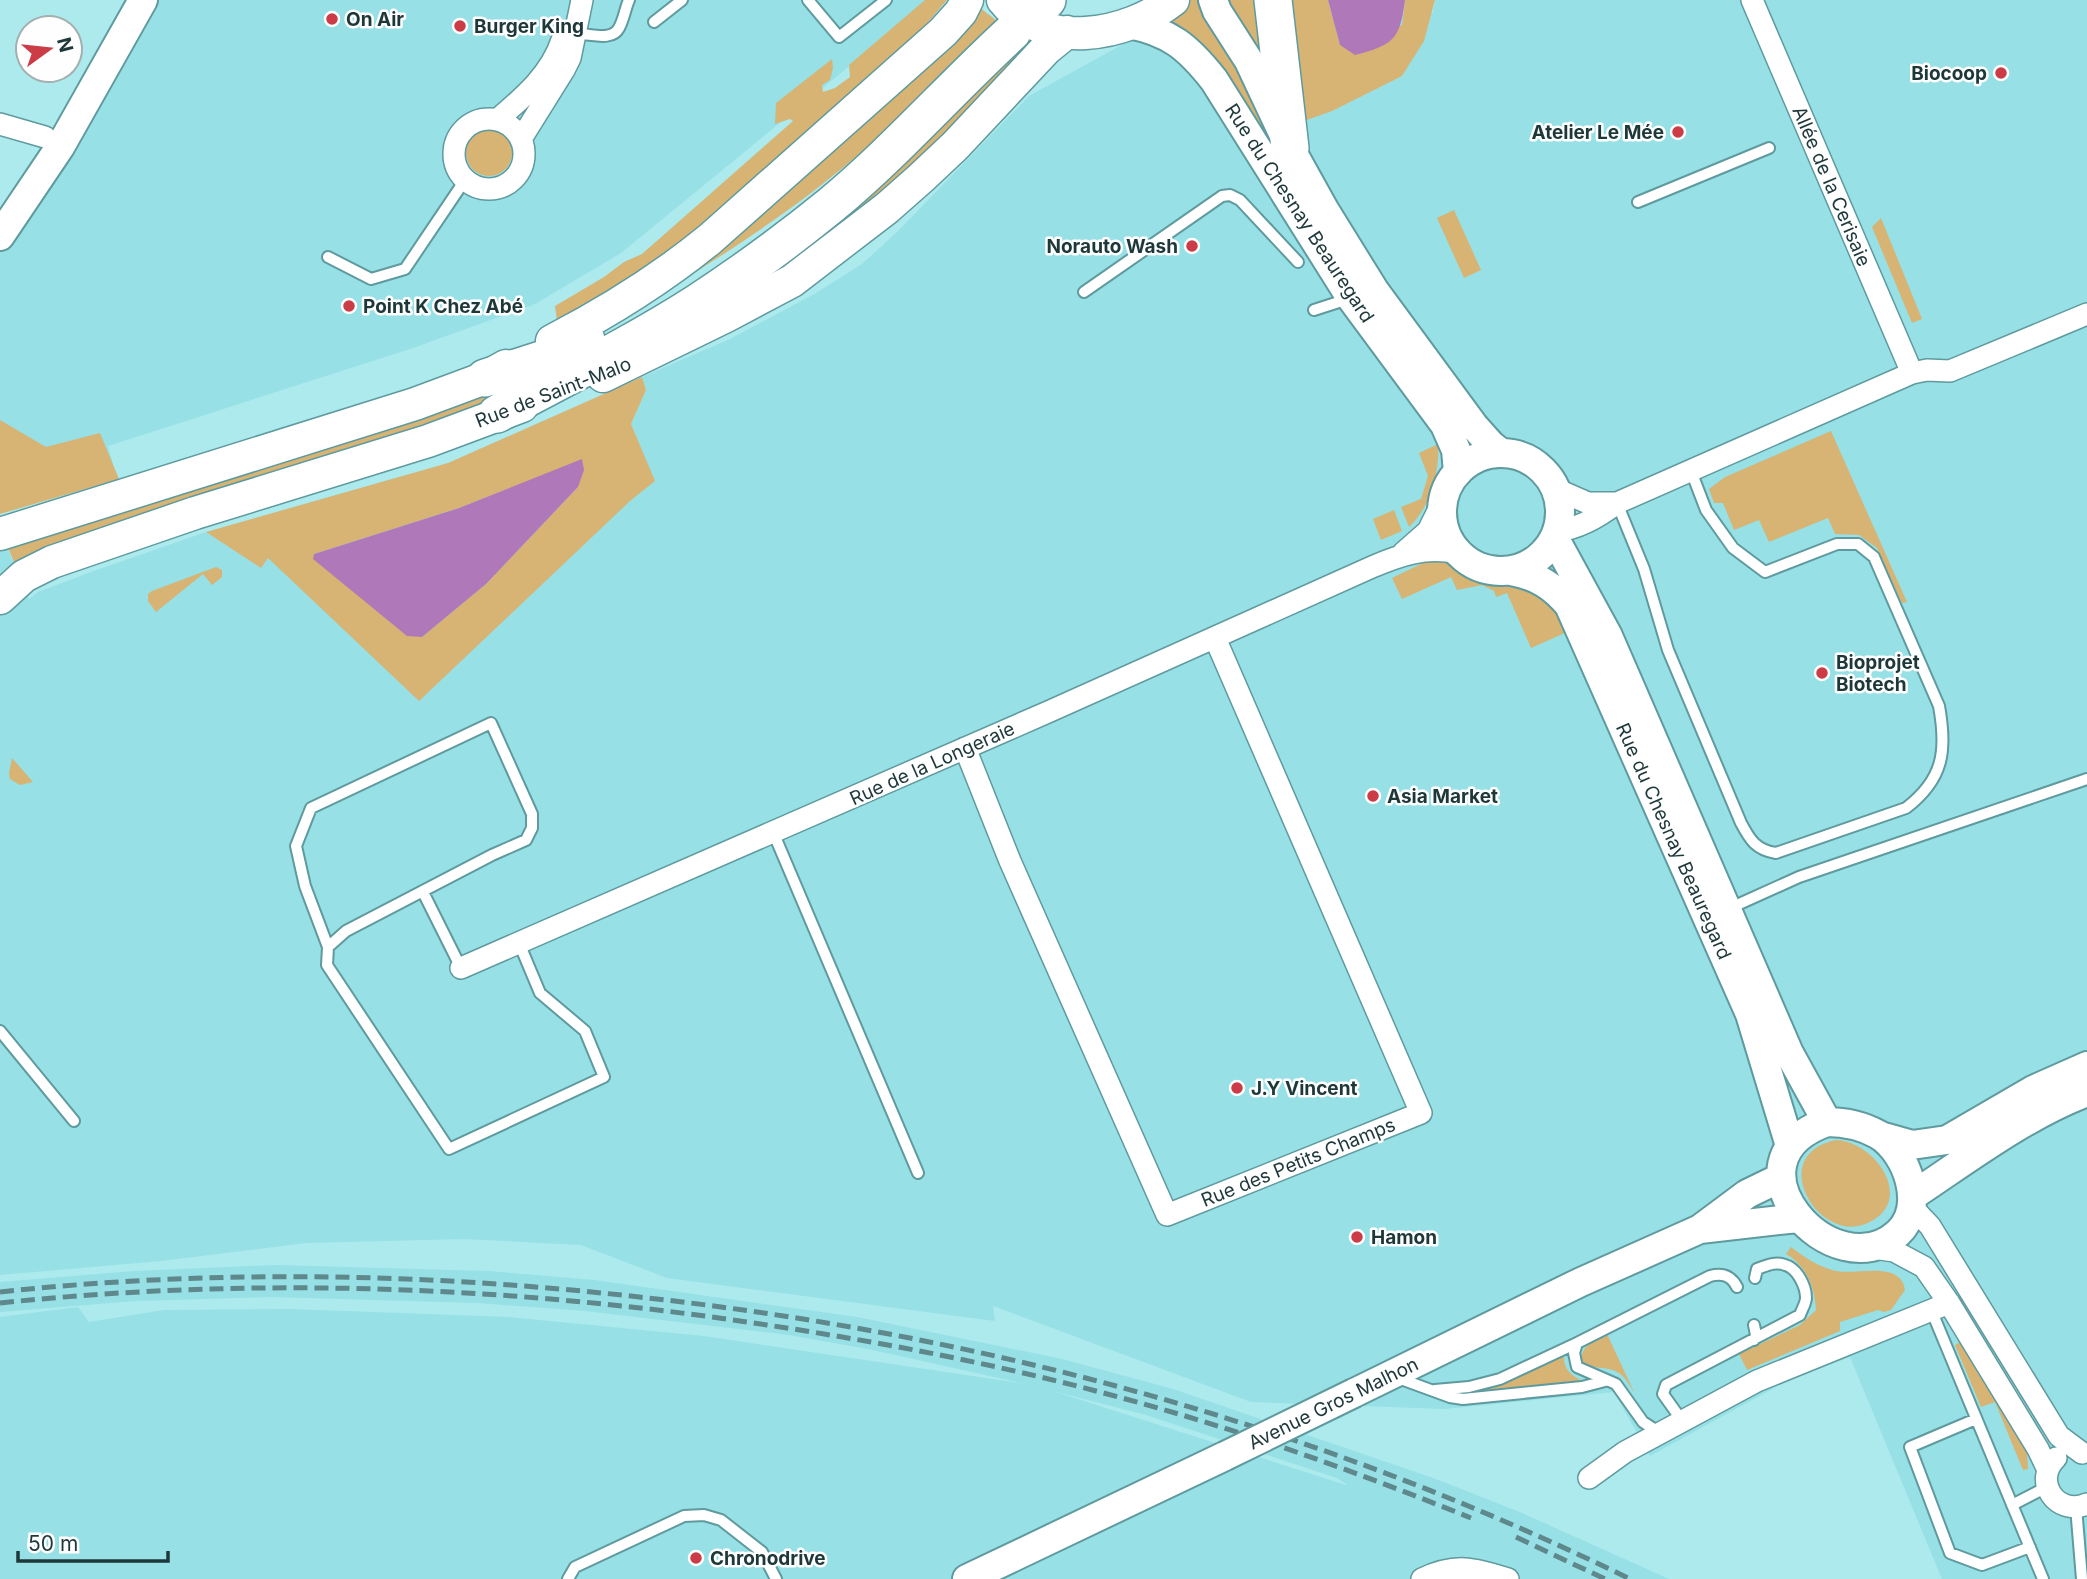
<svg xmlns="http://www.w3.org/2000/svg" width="2087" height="1579" viewBox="0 0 2087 1579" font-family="Inter,sans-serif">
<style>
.built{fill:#97e0e5;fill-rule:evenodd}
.green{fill:#d7b374;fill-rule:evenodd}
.water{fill:#af78b9}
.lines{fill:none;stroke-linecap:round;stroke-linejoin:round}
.lane-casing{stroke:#5e9a9e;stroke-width:14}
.street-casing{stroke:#5e9a9e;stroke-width:24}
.secondary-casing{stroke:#5e9a9e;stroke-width:32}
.primary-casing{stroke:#5e9a9e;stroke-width:35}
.highway-casing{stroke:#5e9a9e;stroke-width:40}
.lane{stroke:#fff;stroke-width:10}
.street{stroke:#fff;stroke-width:21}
.secondary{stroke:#fff;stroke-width:28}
.primary{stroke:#fff;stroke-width:32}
.highway{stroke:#fff;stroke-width:37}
.rail{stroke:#5e888b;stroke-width:5;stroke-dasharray:14 7;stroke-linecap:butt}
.secondary-bridge-casing{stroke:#5e9a9e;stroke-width:32;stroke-linecap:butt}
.secondary-bridge{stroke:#fff;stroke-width:28}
.poi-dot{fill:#cc3c46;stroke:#fefefe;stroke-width:2.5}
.labels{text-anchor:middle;stroke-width:5;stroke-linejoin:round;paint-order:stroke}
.poi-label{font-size:19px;font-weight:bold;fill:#1e383a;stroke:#fefefe;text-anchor:start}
.street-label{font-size:19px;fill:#1e383a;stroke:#fefefe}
</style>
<rect width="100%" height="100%" fill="#aceaee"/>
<path class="built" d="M155,0h775l-309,253 -86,51 -122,44 -305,98 7,26 -115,37v-256l91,-142z
M1435,0h652v1579h-145l-92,-222 -67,26 -133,73 -36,-64 -169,17 -194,-7 -258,-96 2,15 -328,-43 -86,-33 -117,-6 -158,4 -145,18 -161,14v-745l29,69 9,-7 53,-20 115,-40 54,35 7,-10 363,-56 24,-20 -23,-57 15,-34 -4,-13 88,-38 86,-46 46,-29 36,-33 131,-135 87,-48 44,-27 273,-8z
M275,1265l213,6 106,9 263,37 205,42 111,30 263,90 86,34 147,66h-1669v-262l78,-10 11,15 75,-12 127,-1 217,8 196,19 322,48 -158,-35 -79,-14 -204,-24 -107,-8 -207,-6 -136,4 -135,11v-30l134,-11zM1053,1391l93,24 191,63 12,8z"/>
<path class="green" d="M925,0h22l-30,35 -254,223 -20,14 -86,49 -2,-15 49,-29 20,-15 18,-8 151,-133 -3,-2 -15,5 1,-21 56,-44 1,9 -3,12 -8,5 1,7 12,-4 15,-11 -1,-12z
M1186,0h14l32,54 34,75 -4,1 -102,-109z
M1223,0h42l6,54 -13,1z
M1287,0h41l12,45 62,-20 3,-25h30l-11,41 -22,35 -70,35 -28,10z
M974,3l28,22c-59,55 -118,111 -182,161 -46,36 -96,68 -146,100z
M1022,40l9,4 -88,99 -142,119 -119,58z
M466 153a23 23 0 1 1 46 0a23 23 0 1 1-46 0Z
M1454,210l27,60 -17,8 -27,-60z
M1881,218l41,101 -10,4 -40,-96z
M772,242l-279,161 -476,166 -11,-26 523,-170 101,-49z
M642,377l4,13 -15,34 24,57 -25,20 -211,200 -151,-143 -7,10 -55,-36 242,-69zM582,460l-4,27 -92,97 -64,53 -108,-83 145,-46z
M0,420l46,27 54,-14 19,46 -119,35z
M1831,431l76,171 -5,1 -25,-55 -18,-13 -24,-1 -7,-16 -59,24 -10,-22 -25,10 -11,-27h-9l-5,-14 16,-12z
M1438,444c2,28 -8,64 -29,83l-8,-20 20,-8 7,-23 -9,-23z
M1394,510l8,21 -21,9 -8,-21z
M1433,561h12l30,17 56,11 19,15 17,28 -36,16 -24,-55 -11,4 -2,-6 -12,-6 -25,5 -6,-13 -49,22 -10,-21 31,-15z
M216,567l6,3v7l-10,8 -9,-11 -47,38 -8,-11v-7l4,-3z
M12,758l21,24 -13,3 -10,-6 -1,-6z
M1836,1140c42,2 81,64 29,84 -47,19 -100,-69 -29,-84z
M1791,1247c14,11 28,20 45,24 21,4 65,-11 69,19l-14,20 -7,2 -6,-2 -38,12v9l-93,39 -8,-16 61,-29 16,-15c-1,-22 -10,-45 -30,-56z
M1607,1334l27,58c-5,-7 -8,-14 -15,-19 -12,-8 -28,-2 -38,-13 1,-16 14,-19 26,-26z
M1960,1342l67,110 1,17 -5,1 -28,-68 -14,5 -26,-62z
M1564,1355c-1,14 7,21 19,26l-110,11v-2l37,-9z"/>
<path class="water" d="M1328,0h77c-5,40 -12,45 -50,55l-15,-10z
M582,459l2,11 -6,17 -92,97 -64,53 -15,-1 -94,-77 1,-5 145,-46z"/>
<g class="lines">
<g class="lane-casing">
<path id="lane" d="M808,0l31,37 47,-37
M654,22l28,-22
M576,34c13,-1 36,8 43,-6 5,-9 6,-19 10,-28
M1638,202l131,-54
M328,257l43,22 34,-10 60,-89
M1084,292l138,-96 8,-1 10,5 58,62
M1314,310l34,-11
M1617,503l27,66 24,81 73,173c9,17 15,27 35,30l130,-45c38,-29 41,-58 33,-102l-65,-149 -16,-13h-21l-72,28 -32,-24 -27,-38 -15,-39
M773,832l145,341
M423,892l38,76
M1728,909l71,-32 288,-98
M328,947l-23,-61 -9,-40 15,-38 180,-85 41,91v14l-6,12 -34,15 -146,76 -18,16 -1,18 122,184 155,-72 -19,-46 -45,-38 -21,-50
M0,1031l74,90
M1932,1312l111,267
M1754,1340l2,-5 -2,-10
M1577,1343l-3,10 3,14 39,17 27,38 17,11
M1398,1378l52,19 13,2 119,-12 23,-6
M1435,1390l34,-3 31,-8 77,-36 133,-67c12,-3 21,-1 27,11
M1976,1419l-66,28 40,106 32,12 48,-18
M1683,1422l-20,-28 3,-9 134,-70c2,-6 6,-12 6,-17 0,-12 -9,-30 -21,-33 -11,-4 -19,1 -28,4l-2,9
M2012,1505l35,-18
M2076,1507l6,72
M568,1579l7,-12 109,-51 20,-1 17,5 41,32 14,27"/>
</g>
<g class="street-casing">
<path id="street" d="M1752,0l160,373
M454 154a35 35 0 1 1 70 0a35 35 0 1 1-70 0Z
M498,119c26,-22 53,-45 64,-79
M0,124l45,13
M521,139l43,-69 6,-12 12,-58
M1556,489l32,14h29
M1558,531c22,-3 41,-14 59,-28l295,-130 15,-3 23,1 137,-57
M1403,553l25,-22 15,-30
M965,748l45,113 157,354 254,-102 -206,-475
M461,968l587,-256 324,-145c28,-12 54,-21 85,-14
M1912,1207l18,19 129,210 23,17
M1867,1247l27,4 30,16 25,36 89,146 10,21
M2056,1458c-24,23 1,59 31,46
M1589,1478l36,-26 132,-71 192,-78
M1422,1579c33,-16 52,-11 86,0"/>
</g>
<g class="secondary-casing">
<path id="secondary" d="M1213,0l4,11 32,50 41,87 35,63 49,79 100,136 17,19 10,8
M1129,24c41,8 59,23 85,56l137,218 94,127 11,25 2,22
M0,236l60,-89 83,-147
M1442 512a59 59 0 1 1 118 0a59 59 0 1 1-118 0Z
M1555,539l53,97 181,417 38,69
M1511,571c26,5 41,14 58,34l181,409 40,132
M1827,1122c18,0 36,4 52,13 29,19 47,72 19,98 -64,59 -182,-72 -71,-111z
M1880,1136l32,9 35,-5 86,-50 54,-24
M1912,1196c56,-37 112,-80 175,-104
M1700,1229l98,-11
M1354,1393l227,-111 119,-53 47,-35 33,-16
M967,1579l258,-123"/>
</g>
<g class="primary-casing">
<path id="primary" d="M1003,0c41,51 123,37 170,0
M552,341c56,-29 109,-62 158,-102l233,-207 18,-20 6,-12
M603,376l123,-60 66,-35 95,-73 34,-30 34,-32 91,-97 21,-17
M0,534l415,-130 70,-26 21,-12
M0,598l24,-22 28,-14 143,-49 233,-72 94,-35"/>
</g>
<g class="highway-casing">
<path id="highway" d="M1273,0l17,148
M1040,7l7,-7
M485,378l65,-21 36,-17
M497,414c67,-36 136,-70 200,-111 46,-30 91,-63 134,-98 64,-53 119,-116 181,-173"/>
</g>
<use href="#lane" class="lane"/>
<use href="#street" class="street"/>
<use href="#secondary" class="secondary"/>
<use href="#primary" class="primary"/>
<use href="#highway" class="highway"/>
<path class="rail" d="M0,1292c213,-23 427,-19 639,5 348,38 676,128 991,282
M0,1303c256,-27 513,-17 767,22 120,18 239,41 355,73 119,32 235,74 349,120
M1516,1537l89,42"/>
<g class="secondary-bridge-casing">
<path id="secondary-bridge" d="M1225,1456l129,-63"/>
</g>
<use href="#secondary-bridge" class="secondary-bridge"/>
</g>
<g class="poi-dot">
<circle cx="332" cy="19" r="7"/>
<circle cx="460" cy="26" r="7"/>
<circle cx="2001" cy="73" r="7"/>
<circle cx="1678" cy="132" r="7"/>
<circle cx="1192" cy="246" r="7"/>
<circle cx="349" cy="306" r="7"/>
<circle cx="1822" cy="673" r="7"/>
<circle cx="1373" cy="796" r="7"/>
<circle cx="1237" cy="1088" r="7"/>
<circle cx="1357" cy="1237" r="7"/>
<circle cx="696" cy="1558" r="7"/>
</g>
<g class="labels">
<g class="poi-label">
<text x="346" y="26">On Air</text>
<text x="474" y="33">Burger King</text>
<text x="1987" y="80" text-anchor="end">Biocoop</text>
<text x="1664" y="139" text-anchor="end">Atelier Le Mée</text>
<text x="1178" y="253" text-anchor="end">Norauto Wash</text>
<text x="363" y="313">Point K Chez Abé</text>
<text x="1836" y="669">Bioprojet<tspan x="1836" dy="22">Biotech</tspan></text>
<text x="1387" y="803">Asia Market</text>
<text x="1251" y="1095">J.Y Vincent</text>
<text x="1371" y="1244">Hamon</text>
<text x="710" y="1565">Chronodrive</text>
</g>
<g class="street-label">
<text transform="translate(1832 186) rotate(67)" y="7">Allée de la Cerisaie</text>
<text transform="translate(1300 213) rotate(57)" y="7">Rue du Chesnay Beauregard</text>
<text transform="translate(553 392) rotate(-21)" y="7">Rue de Saint-Malo</text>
<text transform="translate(932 763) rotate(-24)" y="7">Rue de la Longeraie</text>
<text transform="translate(1674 841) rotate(66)" y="7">Rue du Chesnay Beauregard</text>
<text transform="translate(1298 1162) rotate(-22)" y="7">Rue des Petits Champs</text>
<text transform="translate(1333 1403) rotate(-26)" y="7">Avenue Gros Malhon</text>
</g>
</g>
<g transform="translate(49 49) rotate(75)"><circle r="33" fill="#fefefe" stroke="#a4afb0" stroke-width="2"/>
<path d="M0-5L12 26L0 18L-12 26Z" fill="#cc3c46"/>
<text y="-10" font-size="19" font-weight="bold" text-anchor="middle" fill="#1e383a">N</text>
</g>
<path d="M18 1551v10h150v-10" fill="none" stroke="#1e383a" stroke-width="3.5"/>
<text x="28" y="1551" font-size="21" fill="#1e383a" stroke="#fefefe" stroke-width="5" paint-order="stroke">50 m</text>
</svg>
